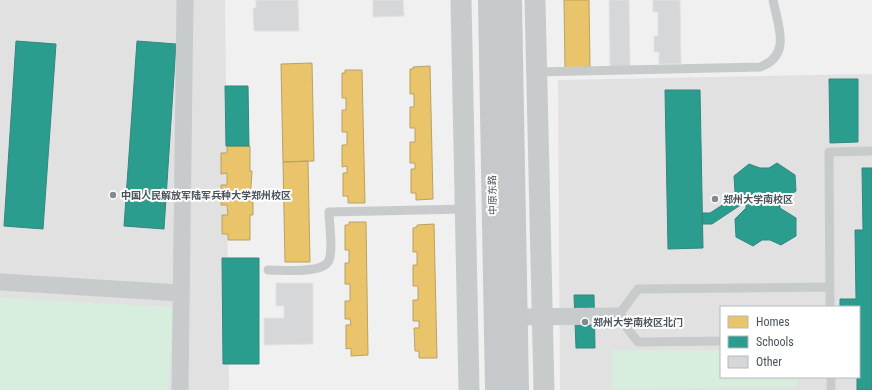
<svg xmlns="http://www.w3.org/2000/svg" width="872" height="390" viewBox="0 0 872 390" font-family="'Roboto Condensed','Noto Sans SC',sans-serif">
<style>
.education{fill:#e2e1e2;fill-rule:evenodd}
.green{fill:#d7edde}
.homes{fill:#e9c46a;stroke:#b9a266}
.schools{fill:#2a9d8f;stroke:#33877f}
.building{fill:#d6d7d8;stroke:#e2e2e3}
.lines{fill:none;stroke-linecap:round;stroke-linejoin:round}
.service{stroke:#c8cbcc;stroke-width:9}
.minor{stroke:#c8cbcc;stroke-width:17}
.tertiary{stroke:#c8cbcc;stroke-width:21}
.primary{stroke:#c6c9cb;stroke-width:22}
.poi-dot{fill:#838a8f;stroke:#fff;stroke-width:1.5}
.labels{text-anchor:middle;stroke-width:4;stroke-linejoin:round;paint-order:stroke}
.poi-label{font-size:10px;font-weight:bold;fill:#49535b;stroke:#fff;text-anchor:start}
.street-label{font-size:10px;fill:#49535b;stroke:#fff}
</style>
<rect width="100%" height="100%" fill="#f0f0f0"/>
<path class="education" d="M0,0h225l4,390h-229z
M872,74v316h-312l-2,-310zM721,307h138v70h-138z"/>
<path class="green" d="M0,298l173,9 -5,83h-168z
M612,350h109v27h76v10l-185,2z"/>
<path class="homes" d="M564,0h25l1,67 -25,1z
M312,63l2,98 -31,1 -2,-98z
M430,66l3,133 -17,1v-7h-5v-24h4v-6h-5v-21h5v-14h-5v-21h4v-13h-4v-25h3v-2z
M345,70h17l3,133h-17v-7h-5v-23h4v-7l-5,1v-22h5v-13h-5v-22h4v-12h-4v-25h3z
M227,146h23v25h2l-2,31h3v13h-3v25h-22v-6h-6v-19h6l-1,-10h-6v-20h6v-12l-6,1v-21h6z
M308,161l2,101h-25l-2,-100z
M349,222h17l2,133 -17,1v-8l-5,1v-24h5l-1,-6h-5v-18h5v-17h-5v-21h4v-13h-4v-25h4z
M434,224l3,134h-18v-7h-4l-1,-23h5v-7h-6v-21h5v-14h-5v-21h4v-13h-4v-24l4,-1v-2z"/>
<path class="schools" d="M16,41l40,3 -13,185 -39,-3z
M137,41l39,3 -12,185 -40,-3z
M829,79h29v63l-28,1z
M225,86h23l1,60h-23z
M665,90h35l3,158 -35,1z
M777,163l18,12 1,16 -16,12v5l16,10v18l-15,9 -11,-5h-8l-9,6 -17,-9 -1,-18 11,-11v-5l-11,-11 -1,-16 15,-12 11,4h9z
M862,168h10v222h-15v-13h2v-70h-19v-8h16l-1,-69h8z
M738,195l7,7 -33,22h-10v-11h8z
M222,258h37v106h-36z
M574,295h20l1,53h-19z"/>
<path class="building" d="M256,0h42l1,31h-45l-1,-23h3z
M373,0h30l1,16 -31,1z
M609,0h20l1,66 -20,1z
M653,0h27l1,64h-22v-12h-5v-16h4v-24h-5z
M276,283h37v61l-49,1v-27h20v-12h-8z"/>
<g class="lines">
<path class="service" d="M536,72l224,-5c32,-12 18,-41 13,-67
M268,270c14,0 52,4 60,-8 6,-9 1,-39 1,-50l136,-3
M830,307l-1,-155 43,-1
M721,341l-83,1 -20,-26 20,-27 192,-2
M831,377v13"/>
<path class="minor" d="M0,282l181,11
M516,317l102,-1
M180,390l5,-390"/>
<path class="tertiary" d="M461,0l8,390
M535,0l9,390"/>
<path class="primary" d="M489,0l7,390
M511,0l7,390"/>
</g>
<g class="poi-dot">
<circle cx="113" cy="195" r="4"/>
<circle cx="715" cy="199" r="4"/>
<circle cx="585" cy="322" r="4"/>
</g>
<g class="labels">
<g class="poi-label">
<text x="121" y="199">中国人民解放军陆军兵种大学郑州校区</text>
<text x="723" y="203">郑州大学南校区</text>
<text x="593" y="326">郑州大学南校区北门</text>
</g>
<g class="street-label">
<text transform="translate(492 195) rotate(-91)" y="4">中原东路</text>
</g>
</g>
<rect x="720" y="306" width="140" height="72" fill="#ffffff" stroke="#b6babd"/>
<rect x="728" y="316" width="20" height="12" fill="#e9c46a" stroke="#b6babd"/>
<text x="756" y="326" font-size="12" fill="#49535b">Homes</text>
<rect x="728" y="336" width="20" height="12" fill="#2a9d8f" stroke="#b6babd"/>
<text x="756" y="346" font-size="12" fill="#49535b">Schools</text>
<rect x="728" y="356" width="20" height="12" fill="#d6d7d8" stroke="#b6babd"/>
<text x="756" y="366" font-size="12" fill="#49535b">Other</text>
</svg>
